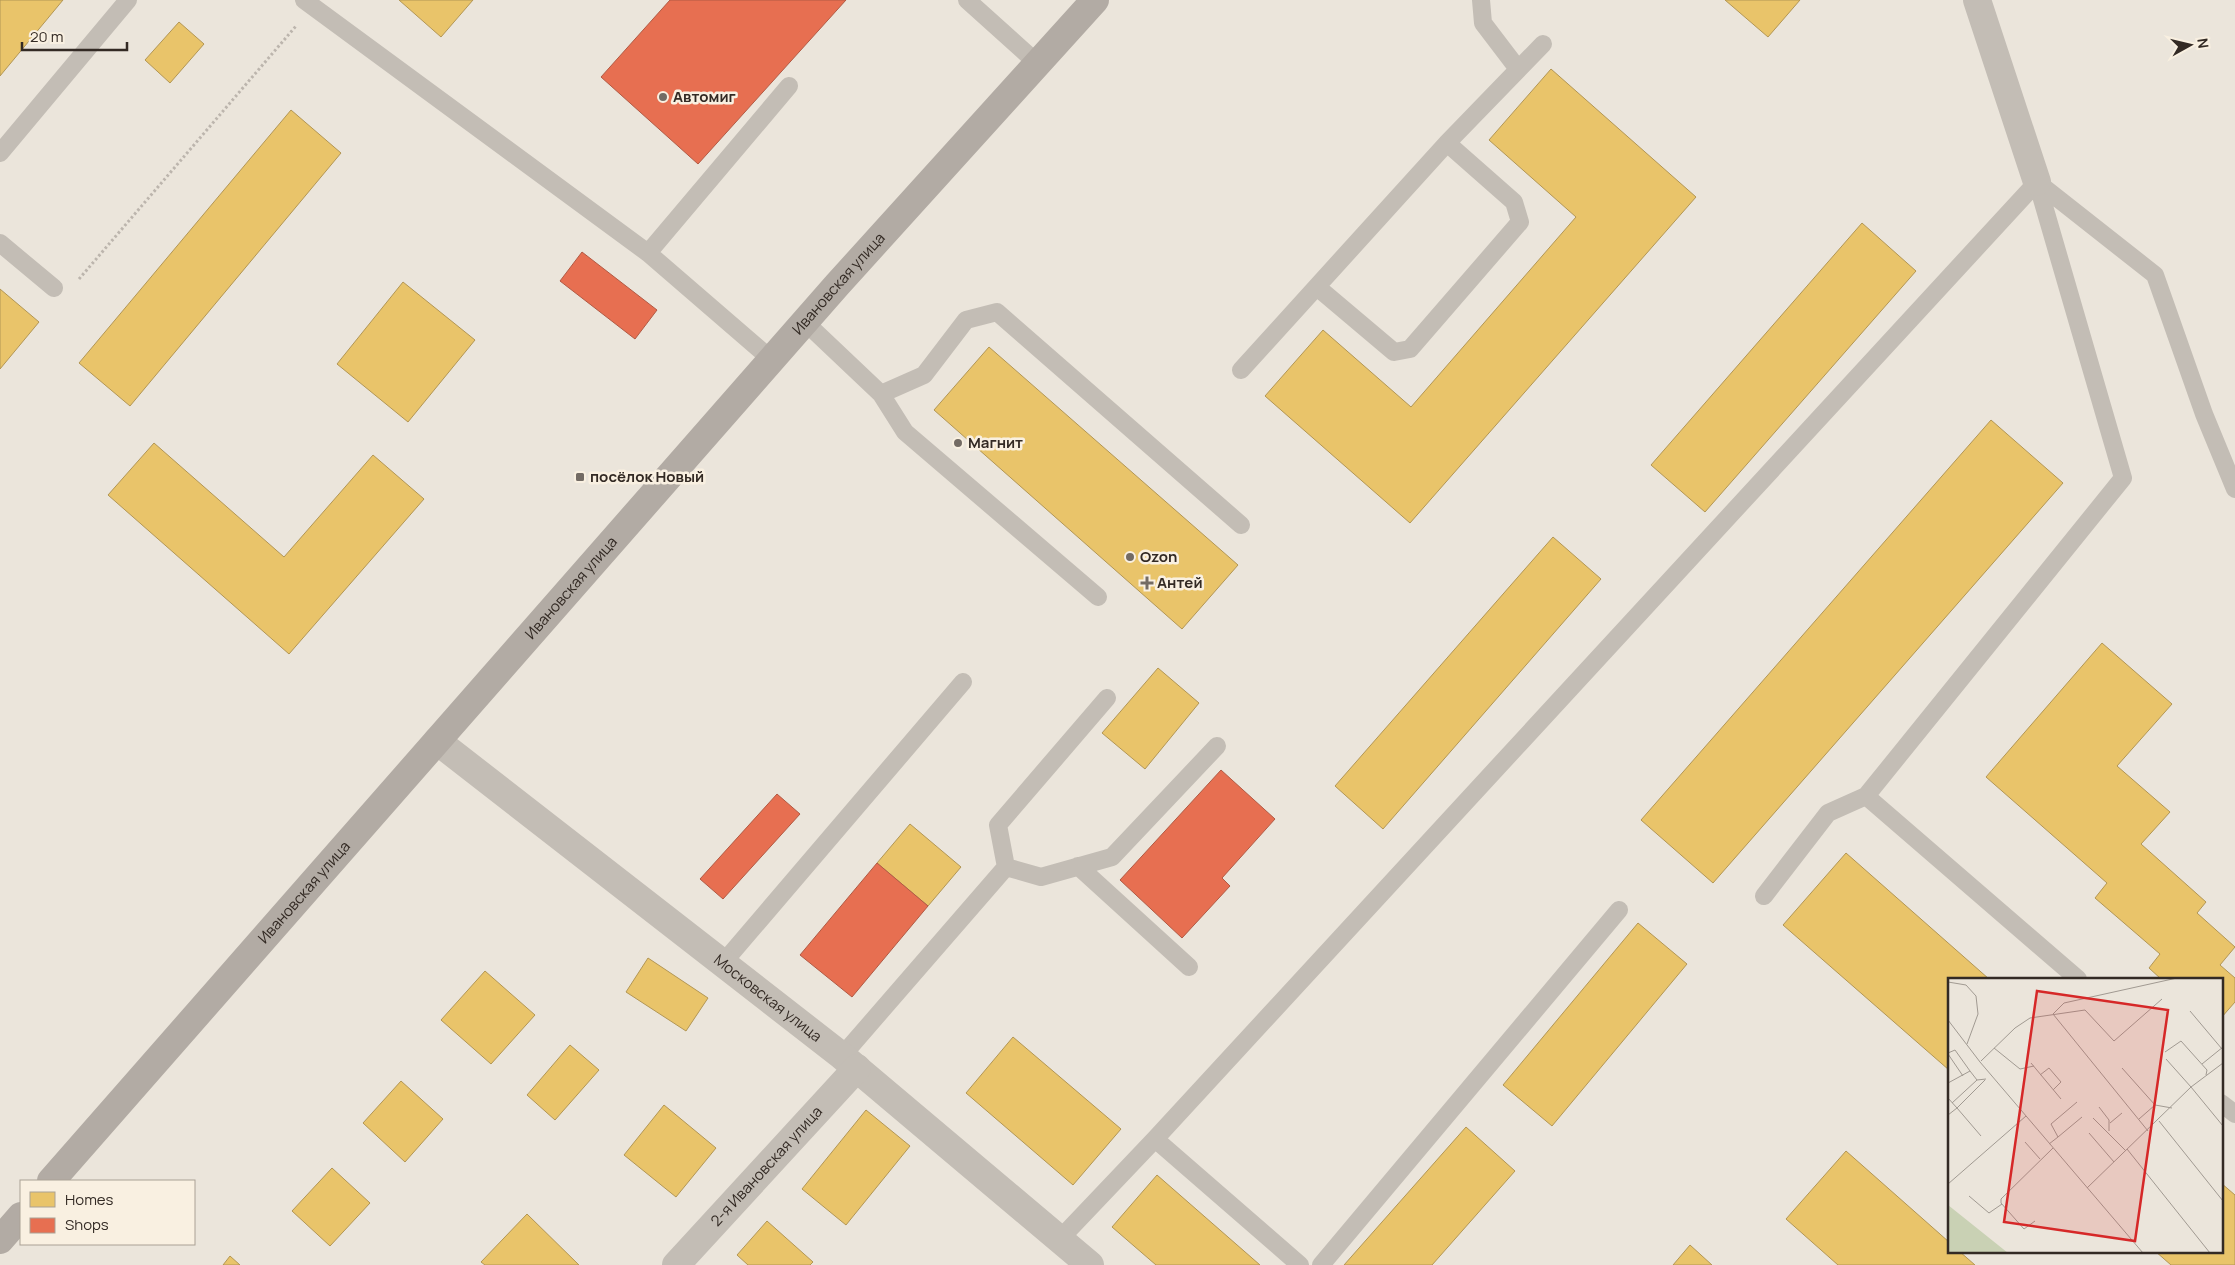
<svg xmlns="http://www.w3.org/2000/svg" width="2235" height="1265" viewBox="0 0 2235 1265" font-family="Manrope,sans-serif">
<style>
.homes{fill:#e9c46a;stroke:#b29655}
.shops{fill:#e76f51;stroke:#b15a44}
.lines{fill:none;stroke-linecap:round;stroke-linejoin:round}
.path{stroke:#bcb5ad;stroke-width:3;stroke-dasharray:2.5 2.5;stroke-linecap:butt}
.lane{stroke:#c3bdb5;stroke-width:18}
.street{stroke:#c3bdb5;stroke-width:28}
.primary{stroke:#b2aba4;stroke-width:28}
.poi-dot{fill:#736b64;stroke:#f9f0e1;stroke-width:2}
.labels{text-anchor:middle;stroke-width:5;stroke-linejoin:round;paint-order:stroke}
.poi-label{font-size:15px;font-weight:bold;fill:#332a24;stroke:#f9f0e1;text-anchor:start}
.street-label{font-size:15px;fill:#332a24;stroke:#f9f0e1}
.inset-road{fill:none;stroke:#a19a92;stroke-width:1}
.view{fill:#d62828;fill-opacity:0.15;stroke:#d62828;stroke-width:2.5}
.inset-edge{fill:none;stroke:#332a24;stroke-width:2.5}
</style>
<rect width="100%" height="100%" fill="#ebe5db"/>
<path class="homes" d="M0,0h63l-63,76z
M399,0h74l-32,37z
M1725,0h75l-32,37z
M179,22l25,22 -34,39 -25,-23z
M1551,69l145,128 -286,326 -145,-127 58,-66 88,77 165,-190 -87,-77z
M291,110l50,43 -211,253 -51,-43z
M1862,223l54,48 -211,241 -54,-47z
M403,282l72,58 -67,82 -71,-58z
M0,289l39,33 -39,47z
M989,347l249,218 -56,64 -248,-219z
M1991,420l72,63 -350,400 -72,-63z
M154,443l130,114 89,-102 51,44 -135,155 -181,-159z
M1553,537l48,42 -218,250 -48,-43z
M2102,643l70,61 -55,62 53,46 -29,32 65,58 -9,11 38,34 -15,18 15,13v24l-14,16v-39h-60l-12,-11 11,-14 -65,-56 12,-15 -121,-106z
M1158,668l41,35 -54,66 -43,-36z
M910,824l51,43 -33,39 -51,-43z
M1846,853l143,126h-40v91l-166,-145z
M1638,923l49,41 -135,162 -49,-41z
M648,958l60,40 -22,33 -60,-39z
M485,971l50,44 -44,49 -50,-44z
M1013,1037l108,92 -48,56 -107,-92z
M570,1045l29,25 -44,50 -28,-25z
M401,1081l42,38 -38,43 -42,-39z
M664,1105l52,43 -40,49 -52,-42z
M866,1110l44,36 -64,79 -44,-36z
M1466,1127l49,44 -83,94h-88z
M1846,1151l103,91v9h10l16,14h-137l-52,-46z
M332,1168l38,35 -40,43 -38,-35z
M1157,1175l103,90h-104l-44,-38z
M2221,1183l14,12v70h-64l-16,-14h66z
M527,1214l52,51h-94l-4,-3z
M767,1221l46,41 -3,3h-62l-11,-10z
M1690,1245l22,20h-39z
M230,1256l10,9h-17z"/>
<path class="shops" d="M670,0h176l-148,164 -97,-87z
M582,252l75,58 -22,29 -75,-58z
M1221,770l54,49 -53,59 8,8 -48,52 -62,-58z
M777,794l23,20 -77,85 -23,-20z
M877,863l51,43 -76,91 -52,-42z"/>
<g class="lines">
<path class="path" d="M79,279l217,-253"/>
<path class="lane" d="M304,0l344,253 124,107
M967,0l71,64
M1481,0l2,23 35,46
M0,153l128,-153
M2037,182l86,296 -257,318 212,183
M2037,182l118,93 49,139 31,75
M0,243l54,45
M648,253l141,-167
M1317,287l77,65 16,-3 110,-127 -6,-20 -67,-59
M805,322l76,72 43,-19 42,-55 31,-8 244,213
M1241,370l206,-227 96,-99
M881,394l24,38 193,165
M1078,866l111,101
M1006,867l35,10 71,-20 105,-111
M1764,896l64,-83 38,-17
M723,963l240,-281
M842,1056l164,-189 -8,-42 109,-127
M2221,1103l14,11
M1155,1139l145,126
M1059,1240l96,-101 882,-957
M1321,1265l298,-355"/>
<g class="street">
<path d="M1977,0l60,182"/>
<path id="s1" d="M437,741l405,315 248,209"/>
<path id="s2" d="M676,1265l181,-197"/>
</g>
<g class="primary">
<path id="s3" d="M51,1181l786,-896 258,-285"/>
<path d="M0,1240l21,-24"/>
</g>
</g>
<g class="poi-dot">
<circle cx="663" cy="97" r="5"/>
<circle cx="958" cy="443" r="5"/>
<rect x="575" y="472" width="10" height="10" rx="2.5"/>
<circle cx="1130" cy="557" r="5"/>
<path d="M1144.5 575.5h5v5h5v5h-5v5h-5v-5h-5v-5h5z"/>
</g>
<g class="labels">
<g class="poi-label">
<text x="673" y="102">Автомиг</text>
<text x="968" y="448">Магнит</text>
<text x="590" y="482">посёлок Новый</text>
<text x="1140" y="562">Ozon</text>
<text x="1157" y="588">Антей</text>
</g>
<g class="street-label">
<text dy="5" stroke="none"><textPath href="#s3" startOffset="1194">Ивановская улица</textPath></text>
<text dy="5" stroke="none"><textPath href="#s3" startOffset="789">Ивановская улица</textPath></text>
<text dy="5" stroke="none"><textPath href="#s3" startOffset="384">Ивановская улица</textPath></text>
<text dy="5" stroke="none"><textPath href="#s1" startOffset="419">Московская улица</textPath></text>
<text dy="5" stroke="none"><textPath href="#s2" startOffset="134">2-я Ивановская улица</textPath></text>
</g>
</g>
<g transform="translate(1948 978)">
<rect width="275" height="275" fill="#ebe5db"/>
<path d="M0,227l60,48h-60z" fill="#c9d1b4"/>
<path class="inset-road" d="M0,4l18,3 10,11 2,18 -11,30M242,33l32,38M105,36l95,117M105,36l11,-11 113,-25M0,42l32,42 163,191M46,70l26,21 14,-3M217,74l16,-11 26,29 -1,5M0,75l7,-3 15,21M0,76l15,22M218,81l25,28 32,-24M33,83l34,-33 15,-10 55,-8 29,31 48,-42M83,85l30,36M254,86l21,-17M174,90l33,37 -16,14M92,97l9,-7 12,14 -8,8M0,105l22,-12 7,9M0,120l9,10 -9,7M4,125l25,-23 9,-1M207,127l17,3M151,129l10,13v11M145,140l33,33M211,143l64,80M162,145l12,-10M141,155l25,29M33,158l-24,-28 28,-28M110,159l24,-20M77,164l15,17M101,166l9,-7 -7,-13 26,-22M179,171l83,104M0,206l78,-68M139,210l104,-101 32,39M21,218l20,17 13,-9M87,243l-11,8 -23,-26v-4l52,-51"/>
<path class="view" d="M89,13l131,19 -33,231 -131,-19z"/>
<rect width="275" height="275" class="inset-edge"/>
</g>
<rect x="20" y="1180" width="175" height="65" fill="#f9f0e1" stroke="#aaa195"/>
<rect x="30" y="1192" width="25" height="15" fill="#e9c46a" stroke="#aaa195"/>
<text x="65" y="1205" font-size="15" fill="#332a24">Homes</text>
<rect x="30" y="1218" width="25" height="15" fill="#e76f51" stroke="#aaa195"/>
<text x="65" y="1230" font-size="15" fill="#332a24">Shops</text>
<g transform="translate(2190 45) rotate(82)" stroke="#f9f0e1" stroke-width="4" paint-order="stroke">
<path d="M0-4L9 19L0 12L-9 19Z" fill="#332a24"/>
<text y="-8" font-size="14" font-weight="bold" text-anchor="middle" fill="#332a24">N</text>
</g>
<path d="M22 42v8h105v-8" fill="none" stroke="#332a24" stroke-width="2.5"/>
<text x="30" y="42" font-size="15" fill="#332a24" stroke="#f9f0e1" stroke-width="4" paint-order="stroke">20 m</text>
</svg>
